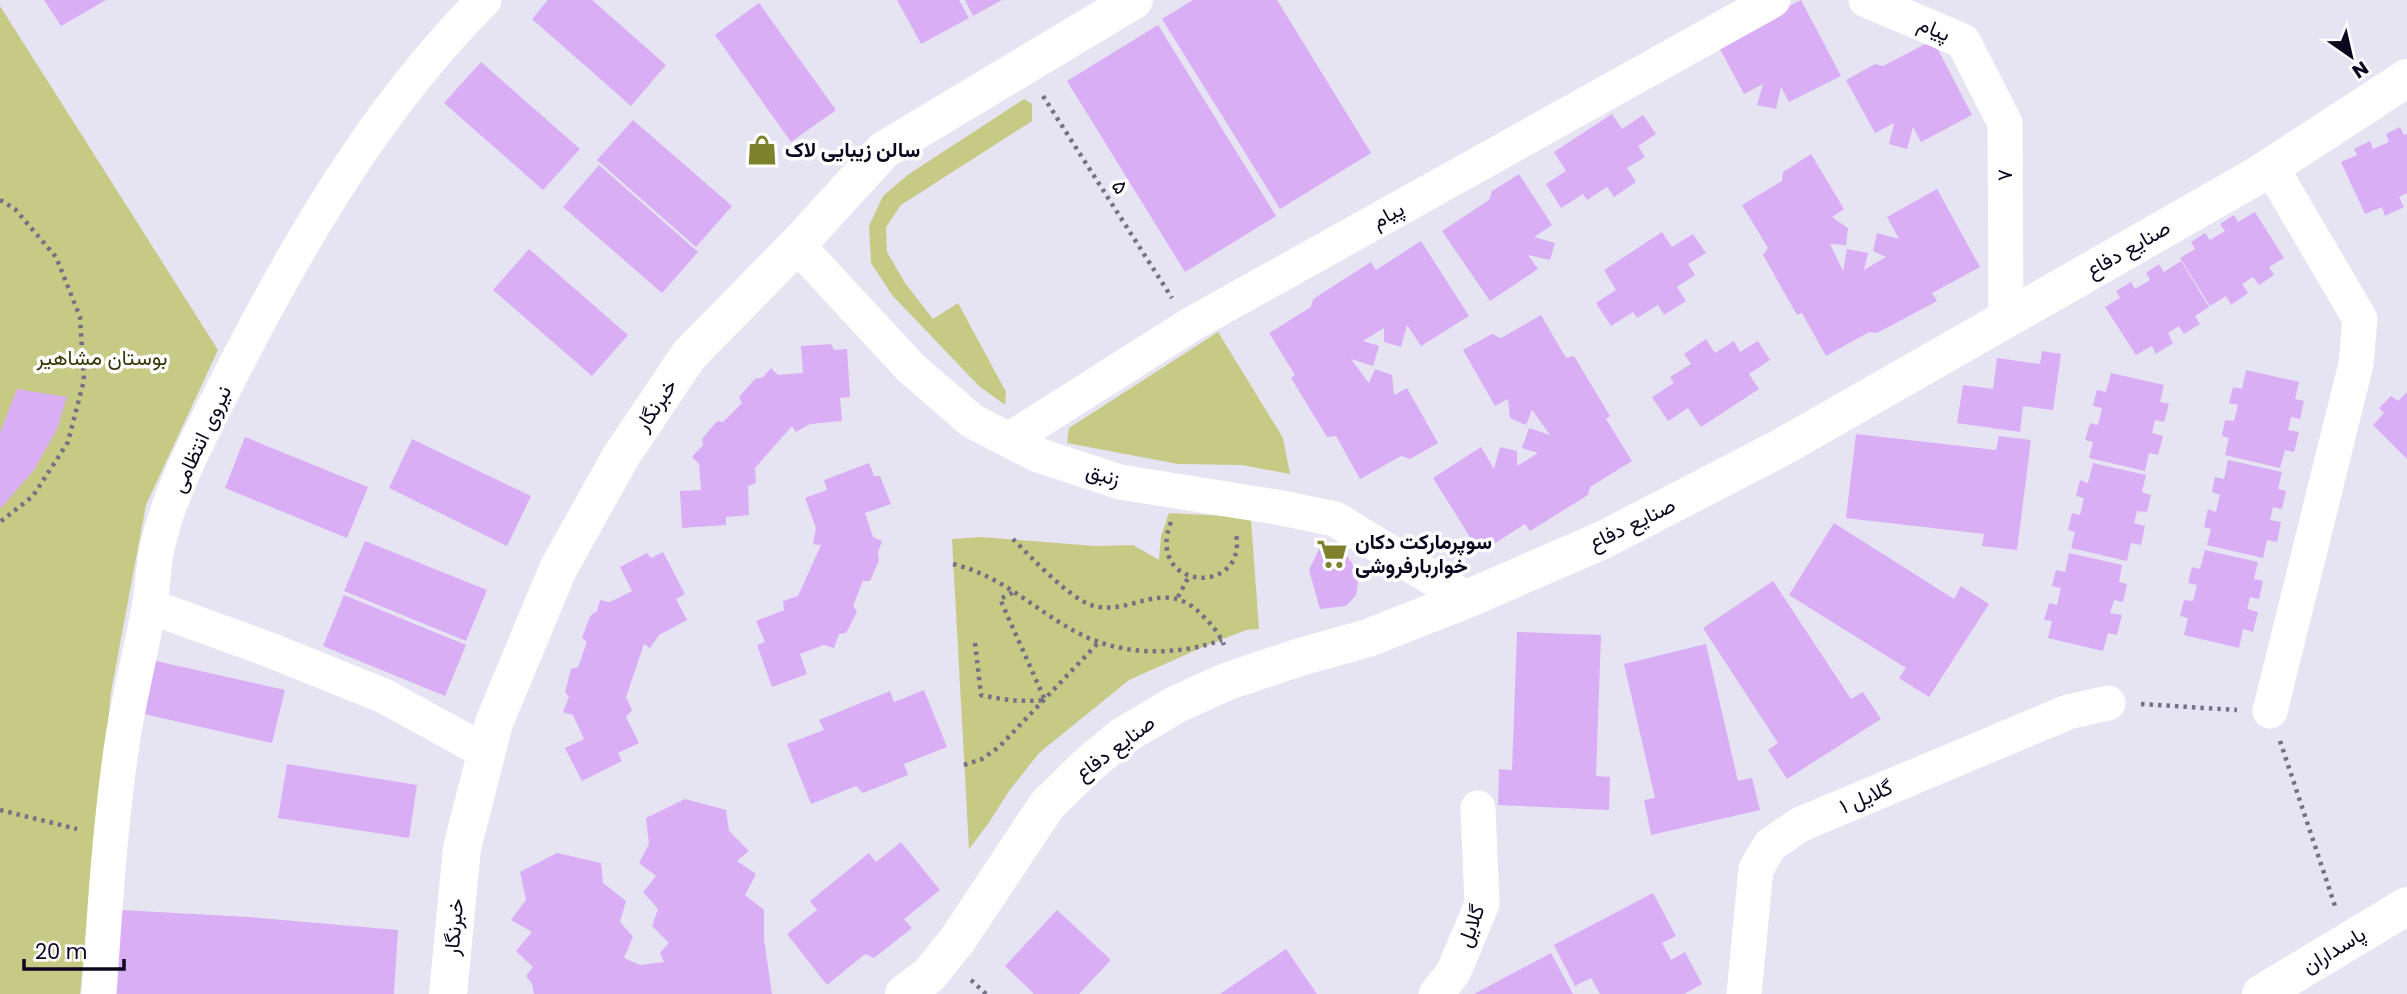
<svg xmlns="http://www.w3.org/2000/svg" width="2407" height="994" viewBox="0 0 2407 994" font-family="Poppins,Vazirmatn,sans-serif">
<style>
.green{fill:#c6ca85}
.building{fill:#d9aef5}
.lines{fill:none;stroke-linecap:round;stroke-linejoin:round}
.path{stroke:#757185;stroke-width:4.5;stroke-dasharray:3.5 5;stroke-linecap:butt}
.street{stroke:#fff;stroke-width:35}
.secondary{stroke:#fff;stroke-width:38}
.labels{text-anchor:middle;stroke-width:7;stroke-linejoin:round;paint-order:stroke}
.street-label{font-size:21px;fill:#0c061f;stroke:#fff}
.poi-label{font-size:21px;font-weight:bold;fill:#0c061f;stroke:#fff;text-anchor:start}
.park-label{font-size:21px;fill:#343604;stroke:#fff}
</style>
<rect width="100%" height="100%" fill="#e6e4f3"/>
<path class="green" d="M0,6l218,344 -72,155 -35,187 -31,302h-80z
M1024,99l8,5v17l-131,84 -15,22 1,25 18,31 28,36 25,-16 48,89 -1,13 -26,-19 -87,-91 -21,-32 -2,-37 14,-30 26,-22z
M1218,332l65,106 7,36 -48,-9 -64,-1 -111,-21 2,-15z
M1169,513l57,3 25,4 8,109 -13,1 -43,17 -74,33 -90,73 -30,38 -21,33 -19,25 -17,-310 29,-2 114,9 38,-1 26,15 2,-24z"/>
<path class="building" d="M44,0h62l-45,26z
M548,0h44l74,65 -35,41 -99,-87z
M897,0h62l10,18 -48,26z
M965,0h37l-29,16z
M1193,0h84l94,153 -91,56 -118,-190z
M1801,0l40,76 -52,26 -8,-15 -5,22 -19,-4 6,-21 -19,10 -29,-54 37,-14z
M759,3l77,107 -45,32 -76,-107z
M1158,25l118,191 -91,56 -118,-191z
M1933,40l39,75 -51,27 -8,-15 -6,22 -18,-5 5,-21 -19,10 -29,-53 29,-16 8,2z
M481,62l99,87 -37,41 -99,-87z
M1612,114l10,15 21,-14 13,19 -18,12 7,11 -18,11 9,14 -22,15 -7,-10 -20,13 -4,-6 -22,14 -15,-24 20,-13 -12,-19z
M633,120l99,86 -36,41 -99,-87z
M2400,127l4,8 3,-1v59l-8,4 5,10 -19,9 -3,-9 -17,7 -24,-52 16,-7 -3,-6 16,-8 3,8 16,-7 -3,-8z
M1811,154l33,55 -12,8 16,11 -2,17 -16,-1 13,27 4,-22 21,4 -4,17 22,-13 -13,-6 4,-18 22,6 -12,-22 50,-28 43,78 -48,26 5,8 -60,32 -8,-1 -43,24 -24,-43 -5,2 -34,-60 5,-7 -26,-43 40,-24 1,-9z
M599,165l99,87 -36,41 -99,-86z
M1519,174l33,51 -18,12 21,6 -5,17 -22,-5 10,14 -48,32 -48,-70 47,-31 3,-9z
M2255,212l29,46 -15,9 5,8 -15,10 -6,-8 -11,7 6,9 -17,12 -5,-9 -16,10 -30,-48 15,-9 -4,-7 14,-9 5,7 15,-9 -5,-7 14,-9 4,7z
M1662,232l10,15 21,-13 13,19 -18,11 7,11 -18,12 9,14 -22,14 -6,-10 -21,13 -4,-6 -22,14 -15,-23 20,-13 -12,-20z
M1421,241l48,75 -48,30 -14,-21 -6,22 -17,-5v-14l-21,13 16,5 -6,20 -22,-7 18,24 6,-14 17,6 2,20 13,-7 31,55 -28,16 -9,-3 -41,23 -24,-43 -9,1 -36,-59 4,-3 -26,-42 42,-26 2,-8 58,-37 5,8z
M529,249l99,86 -36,41 -99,-86z
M2181,261l28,46 -14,9 5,8 -16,10 -5,-8 -11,7 5,10 -17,11 -4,-8 -16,9 -31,-48 15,-9 -4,-7 15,-9 4,7 15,-9 -4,-7 13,-9 5,8z
M1541,315l25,43 8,-2 36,60 -4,3 26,42 -42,26 -2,8 -58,36 -5,-7 -45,29 -47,-75 48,-31 13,22 6,-22 17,4v15l21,-13 -16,-5 7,-20 21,7 -18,-25 -6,15 -16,-7 -2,-19 -13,7 -32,-56 29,-16 9,4z
M1706,339l9,14 19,-12 6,11 18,-11 12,19 -21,14 10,15 -58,38 -13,-19 -20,13 -16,-24 22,-14 -4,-6 21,-13 -7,-10z
M831,344l3,6 13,-1 3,48 -10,1 2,23 -32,3 -14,8 -4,-6 -37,42 1,15 -8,3 1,29 -23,2v8l-44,3 -2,-37 21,-1 -2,-26 -7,-7 11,-12 -1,-6 15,-18 6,1 19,-19 -3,-6 16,-18 8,-2 8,-9 7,7 25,-2 -2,-27z
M2042,351l19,3 -8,56 -30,-4 -3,26 -63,-9 6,-38 30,4 4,-31 43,6z
M2246,370l53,12 -4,17 9,2 -4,18 -9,-2 -3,13 11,2 -5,20 -9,-2 -5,18 -55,-13 4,-17 -7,-2 3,-16 9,1 4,-16 -9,-2 4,-16 9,2z
M2111,373l53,12 -4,17 9,2 -5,18 -9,-2 -3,13 11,3 -5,19 -9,-2 -4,18 -56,-13 4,-16 -8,-2 5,-17 8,2 4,-17 -9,-2 4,-16 9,2z
M17,389l50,8 -10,32 -23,41 -34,39v-76z
M2407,392v67l-34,-34 11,-12 -5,-5 12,-12 7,5z
M1856,434l140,16 3,-14 32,4 -14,110 -35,-4 2,-12 -138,-16z
M245,437l123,50 -21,51 -122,-50z
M412,439l119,57 -24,50 -118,-58z
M2228,460l54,12 -4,17 8,2 -4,18 -9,-2 -3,13 11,2 -4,20 -10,-2 -4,18 -56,-13 4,-16 -7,-2 4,-18 8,3 4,-17 -8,-3 3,-15 9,2z
M869,463l5,13h6l11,28 -26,9 8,24 9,4 -4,11 1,8 -9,21h-7l-10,25 4,6 -11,21 -7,1 -5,14 -10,-3 -24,9 7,20 -35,13 -15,-42 8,-3 -9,-21 28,-11 -1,-9 15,-5 23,-51 -8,-1 3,-16 -11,-30 22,-8 -3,-10z
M2093,463l53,12 -4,17 9,3 -4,17 -10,-1 -3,12 11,3 -4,19 -10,-2 -4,18 -56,-13 4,-16 -7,-2 4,-17 8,2 4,-17 -8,-2 4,-16 8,3z
M1834,523l120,76 7,-13 28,18 -60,93 -30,-19 7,-10 -117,-73z
M365,541l122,49 -21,51 -122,-50z
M1323,541l19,8 10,14 6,19 -2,13 -10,11 -26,3 -11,-39z
M2205,550l53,12 -4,17 9,2 -4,18 -9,-2 -3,12 11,3 -5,20 -10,-3 -4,19 -55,-13 4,-17 -8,-2 4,-16 9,1 4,-16 -9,-2 4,-16 8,2z
M663,552l22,42 -9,5 11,21 -28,15 -9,13 -6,-4 -18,53 6,13 -6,7 13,26 -21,10 4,8 -40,20 -17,-33 19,-9 -11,-24 -10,-3 6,-15 -4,-5 6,-23 7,-2 9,-25 -5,-4 8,-22 7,-5 3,-11 10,2 22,-11 -12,-24 27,-14 4,5z
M2069,553l53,12 -3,17 8,2 -4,18 -9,-2 -4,13 12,2 -5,20 -9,-2 -5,18 -55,-13 4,-17 -8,-1 5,-17 8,2 4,-17 -9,-2 4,-16 9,2z
M1773,581l78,118 12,-7 18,27 -94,60 -19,-29 10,-7 -75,-115z
M344,595l122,50 -21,51 -122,-50z
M1517,632l84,3 -5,141 14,1 -1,33 -111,-5 1,-36 13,1z
M1706,644l32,137 14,-3 8,32 -109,25 -7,-35 11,-2 -31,-134z
M156,661l129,29 -13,53 -128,-29z
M924,690l23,57 -43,17 4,11 -45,18 -7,-7 -45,18 -24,-60 37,-14 -5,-10 71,-29 4,11z
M287,764l130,21 -8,53 -131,-20z
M685,799l41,11 3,21 20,20 -12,10 19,13 -11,21 19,15v29l8,55h-238l-2,-10 -6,-8 7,-9 -17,-16 16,-19 -21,-12 15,-20 -6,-28 37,-19 44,10 2,20 23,18 -6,21 13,15 -9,21 16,7 24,-3 -4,-9 9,-10 -17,-17 6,-17 -15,-17 13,-16 -17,-13 10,-19 -3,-26z
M901,842l39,48 -36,29 8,9 -38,30 -9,-4 -38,31 -40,-51 30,-24 -7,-9 59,-48 7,9z
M1653,893l23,43 -14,7 9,17 14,-8 17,32 -18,10h-84l-9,-16 -16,8 -21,-41z
M120,910l129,7 149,13 -4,64h-279z
M1057,910l54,50 -32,34h-45l-29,-28z
M1286,949l31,45h-97z
M1551,953l22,41h-99z"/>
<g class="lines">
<path class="path" d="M1043,96l129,202
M0,200l15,9 41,48 24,60 4,63 -16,62 -35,54 -33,26
M1171,522c-27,69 77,75 65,12
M1013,539c18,18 55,58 78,66 39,13 73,-30 111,10 9,9 17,18 22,30
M953,564c52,13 82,47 127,70 43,22 97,22 142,6
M1178,597l11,-21
M975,643l6,52c22,5 41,7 64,5l-45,-101 16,-8
M2141,704l96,6
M2280,741l56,168
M964,765l18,-6 17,-12 100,-105
M0,810l77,19
M971,980l15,14"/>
<path class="street" d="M1866,0l97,41 42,82 1,197
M797,245l114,123 61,53 66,34 82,27 162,26 53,11 132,80
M1009,440l181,-115 583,-325
M149,606l121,44 114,46 102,56
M2270,711l86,-347 4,-45 -89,-152
M99,994c6,-86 11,-172 24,-257 7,-43 18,-86 26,-129 4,-20 4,-41 8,-60 13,-58 42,-110 68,-162 70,-138 149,-276 259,-386
M1436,994l17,-21 29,-69 -4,-96
M1744,994l12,-125 14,-24 29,-20 269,-113 40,-9"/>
<path class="secondary" d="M448,994l14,-146 32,-125 64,-154 63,-113 68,-101 108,-110 87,-95 250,-150
M904,994l26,-20 28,-35 89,-134 42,-41 34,-28 54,-32 51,-23 72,-24 68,-19 99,-39 136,-59 181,-94 476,-272 147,-96
M2261,994l146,-88"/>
</g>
<defs>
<g id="shop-bare" transform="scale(2.415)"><path d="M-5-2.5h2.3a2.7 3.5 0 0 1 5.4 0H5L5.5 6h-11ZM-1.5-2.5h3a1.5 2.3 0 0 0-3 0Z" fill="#7f822c" stroke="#fff" stroke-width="2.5" paint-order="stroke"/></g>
<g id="supermarket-bare" transform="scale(2.415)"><path d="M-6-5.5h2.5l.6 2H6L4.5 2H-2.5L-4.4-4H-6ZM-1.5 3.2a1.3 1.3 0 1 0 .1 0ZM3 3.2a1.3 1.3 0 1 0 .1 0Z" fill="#7f822c" stroke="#fff" stroke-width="2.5" paint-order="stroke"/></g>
</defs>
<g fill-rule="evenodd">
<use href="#shop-bare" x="762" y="150"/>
<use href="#supermarket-bare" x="1332" y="554"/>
</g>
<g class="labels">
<g class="street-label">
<text transform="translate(1934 29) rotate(23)" y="7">پیام</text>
<text transform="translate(2005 175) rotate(-90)" y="7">۷</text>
<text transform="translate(1120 187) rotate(57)" y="7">۵</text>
<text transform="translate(1388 215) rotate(-29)" y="7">پیام</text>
<text transform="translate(2128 249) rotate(-30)" y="7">صنایع دفاع</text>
<text transform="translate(656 405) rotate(-56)" y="7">خبرنگار</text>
<text transform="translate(201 439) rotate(-65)" y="7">نیروی انتظامی</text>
<text transform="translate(1103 475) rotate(16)" y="7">زنبق</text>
<text transform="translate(1632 524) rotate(-26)" y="7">صنایع دفاع</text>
<text transform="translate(1115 748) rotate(-37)" y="7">صنایع دفاع</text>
<text transform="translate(1866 797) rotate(-23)" y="7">گلایل ۱</text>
<text transform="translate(1471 926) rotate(-70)" y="7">گلایل</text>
<text transform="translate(454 927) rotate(-85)" y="7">خبرنگار</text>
<text transform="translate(2334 950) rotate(-31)" y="7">پاسداران</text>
</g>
<g class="poi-label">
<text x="785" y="157">سالن زیبایی لاک</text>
<text x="1355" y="549">سوپرمارکت دکان<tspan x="1355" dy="24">خواربارفروشی</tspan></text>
</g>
<g class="park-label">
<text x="102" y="365">بوستان مشاهیر</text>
</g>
</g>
<g transform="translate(2351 56) rotate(146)" stroke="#ffffff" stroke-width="5" paint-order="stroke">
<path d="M0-5L12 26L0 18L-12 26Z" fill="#0c061f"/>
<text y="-10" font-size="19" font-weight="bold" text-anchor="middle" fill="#0c061f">N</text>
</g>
<path d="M24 959v10h100v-10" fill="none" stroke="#0c061f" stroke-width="3.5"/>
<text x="35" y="959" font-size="21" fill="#0c061f" stroke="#ffffff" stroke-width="5" paint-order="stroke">20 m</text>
</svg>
